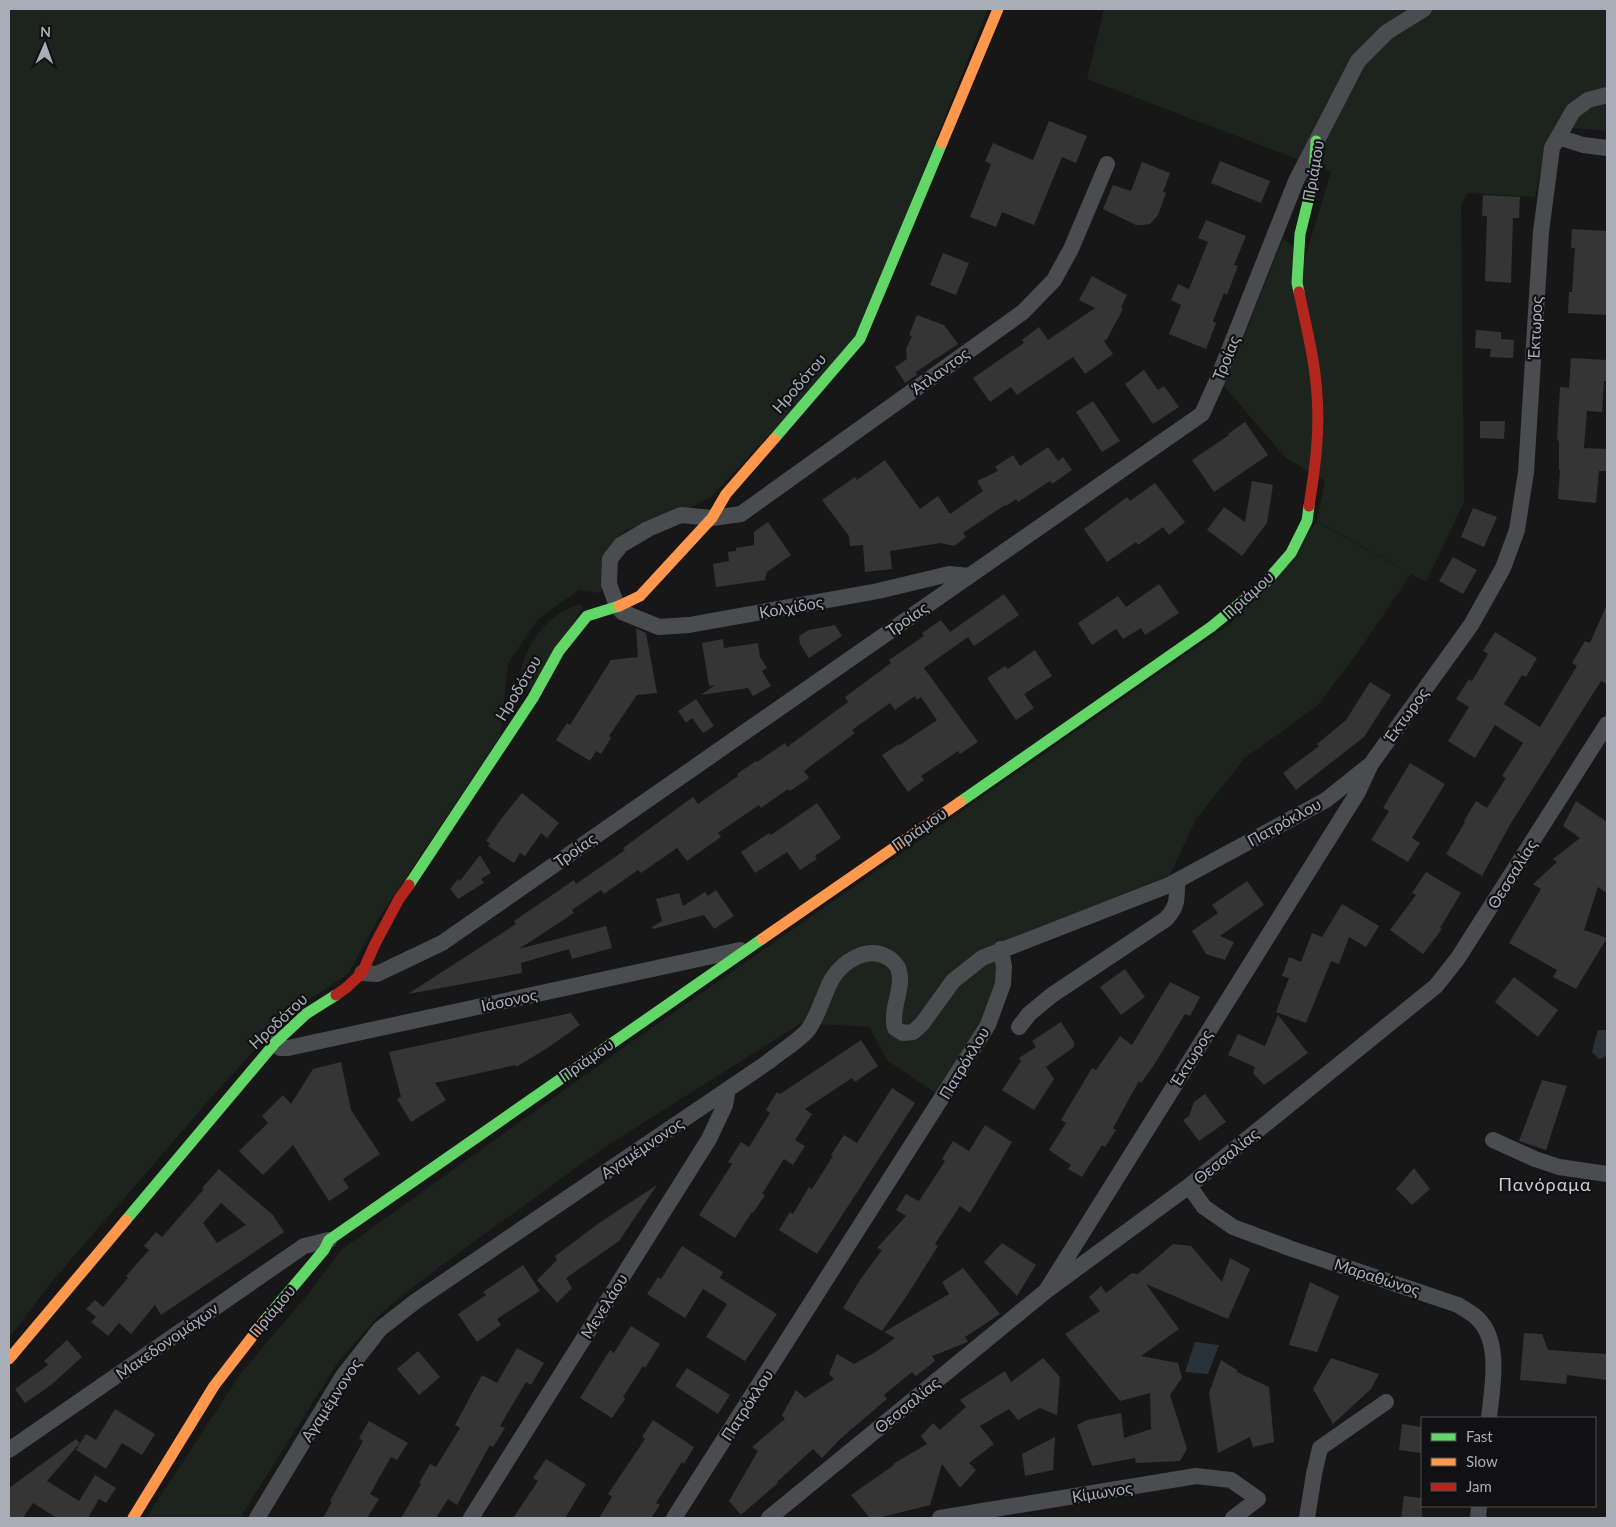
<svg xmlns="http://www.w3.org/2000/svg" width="1616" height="1527" viewBox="0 0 1616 1527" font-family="Lato,sans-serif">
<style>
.green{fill:#1d241e}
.water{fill:#2a3239}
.building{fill:#353536;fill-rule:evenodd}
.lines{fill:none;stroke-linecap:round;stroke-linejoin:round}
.street{stroke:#4b4c50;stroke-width:16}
.fast{stroke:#63d668;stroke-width:11}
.slow{stroke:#ff974d;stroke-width:11}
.jam{stroke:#b3261e;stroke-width:11}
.labels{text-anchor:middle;stroke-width:4.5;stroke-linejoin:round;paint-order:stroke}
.street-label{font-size:16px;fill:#a8adb8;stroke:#111113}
.neighbourhood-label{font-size:18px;letter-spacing:1px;fill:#c9ccd4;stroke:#111113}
</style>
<rect width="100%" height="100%" fill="#171717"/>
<path class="green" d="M9,9h979l-133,334 -144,154 -28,14 -55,18 -15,13 -9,17 -1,30 -4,4 -20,-3 -41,29 -30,44 -8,73 -123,185 -29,53 -58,38 -74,80 -167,193 -40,53z
M1104,9h503v122l-44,-4 -18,20 -10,50 -68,-4 -6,13 3,296 -38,80 -109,-61 8,-40 -39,-23 -63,-73 22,-51 38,-96 22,20 26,-86 -244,-93z
M1317,522l94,52 -51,75 -43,57 -72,52 -49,61 -26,56 -180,73 7,19 -2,30 -55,99 -52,-35 -19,-34 -68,-4 -199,126 -168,122 -52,41 -44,50 -98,156h-94l95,-145 67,-79 33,-44 289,-207 601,-420z
M581,604l2,3 -51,83 -13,-3c0,-35 27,-75 62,-83z"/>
<path class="water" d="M1598,1030h9v26l-8,3 -7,-7z
M1195,1342l24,3 -11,29 -23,-2z"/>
<path class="building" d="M1049,121l38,15 -11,27 -14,-6 -28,68 -32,-13 -6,15 -26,-10 21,-53 -6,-3 8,-18 40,17z
M1220,161l50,20 -9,22 -50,-20z
M1142,162l28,11 -7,19 3,1 -8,22 -8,9 -8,1h-6l-33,-16 10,-24 18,6z
M1483,195l37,2 -1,21h-6l-2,65 -26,-2 2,-65h-5z
M1206,220l40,16 -12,29 4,1 -11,29 -3,-2 -11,28 3,2 -10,26 -37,-15 12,-29 -10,-5 7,-16 11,5 19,-47 -10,-4z
M1572,229l35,2v84l-39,-2 1,-21h3l3,-44h-4z
M943,253l26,10 -13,32 -26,-10z
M1092,276l35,19 -6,12 2,2 -16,30 -3,2 9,13 -28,20 -12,-17 -56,38 -6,-8 -21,15 -17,-24 51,-35 -2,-3 17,-13 9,13 47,-32 -16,-8z
M917,315l27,10 14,19 -42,28 1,3 -12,8 -10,-16 12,-8 -1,-10 6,-13 -3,-1z
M1476,330l25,2v7l13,1 -1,18 -23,-1 1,-8 -16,-1z
M1571,358l36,2v21h-3l-2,31 -15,-1 -3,37 22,1v22h-7l-3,32 -38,-4 2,-29h-1v-29l-2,-1 3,-53 9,1z
M1144,370l14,20 6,-4 15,21 -26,17 -28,-40z
M1093,401l27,40 -18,11 -26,-40z
M1480,421h25l-1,18 -24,-1z
M1245,422l23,33 -54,37 -22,-32 37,-25 -1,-1z
M1048,447l10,14 5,-4 9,13 -20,14 -2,-3 -32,21 -2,-3 -10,7 -1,-1 -42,28 3,4 -12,9 -13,-3 -51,8 2,18 -27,3 -2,-27 -13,1 -1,-10 -27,-36 33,-23 2,3 28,-20 35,49 18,-13 12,18 33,-23 -6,-10 21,-10 -3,-4 18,-12 7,11z
M1252,481l21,4 -6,38 -25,33 -35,-26 17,-23 21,15z
M1155,483l30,39 -16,13 -6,-8 -25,18 -2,-3 -29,20 -23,-33 43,-32 3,4z
M1473,508l24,9 -13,30 -23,-10z
M768,522l23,33 -24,17 -2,8 -49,7 -3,-23 16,-3 -1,-9 8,-1v-3l18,-3v-13z
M1453,557l24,13 -14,24 -24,-13z
M1159,584l20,29 -34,22 -4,-7 -18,11 -7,-10 -24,16 -14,-22 40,-27 8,11z
M1004,594l15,21 -45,31 -6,-9 -44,31 54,74 -18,12 -2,-3 -37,25 3,4 -16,12 -26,-37 17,-11 1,1 37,-25 -16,-23 -4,3 -2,-4 -20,14 -5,-7 -38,27 3,3 -51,38 5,7 -19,13 -2,-2 -27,19 -2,-3 -41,28 3,4 -34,24 -10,-13 -36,25 -3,-3 -34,24 -3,-4 -29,20 2,3 -55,36 87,-23 6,22 -40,11 -3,-10 -48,14 1,10 -114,21 108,-70 -2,-3 60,-41 2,4 49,-34 -2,-2 70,-51 5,7 40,-28 -1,-2 19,-13 1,1 28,-19 2,4 61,-45 -3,-5 46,-34 -2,-3 35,-24 -2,-3 19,-13 9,12z
M1607,604v80l-6,-3 -90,142 -29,53 -36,-22 19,-32 -1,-1 12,-20 11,7 19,-30 -4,-2 21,-33 -28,-18 -20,33 -27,-17 21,-34 -13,-8 13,-20 3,2 16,-27 -5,-3 12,-19 42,26 -11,19 -4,-2 -18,29 36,23 37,-61 -5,-3 13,-22 5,2z
M835,625l7,11 -33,22 -9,-14 -1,-8 10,-6z
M636,628l10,5 11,60 -20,2 -28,41 2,2 -10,16 -5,-3 -6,10 -34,-21 11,-17 3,2 41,-65 27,-3z
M723,639l1,9 34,-5 2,14 7,11 -5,3 9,15 -18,10 -5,-8 -47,7 14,-10 -6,1 -7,-43z
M1035,650l17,26 -28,18 10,14 -18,12 -29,-42 18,-12 3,3z
M1370,682l21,13 -27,42 -68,53 -13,-17 36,-27 -2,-2 29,-24z
M696,699l18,27 -11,7 -11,-15 -6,5 -8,-12z
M1410,763l35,21 -33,54 8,5 -12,19 -37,-22 18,-29 -6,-3z
M522,793l37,30 -12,15 -6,-5 -16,23 -5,-3 -6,10 -26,-17 2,-3 -4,-2 15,-22z
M1576,801l31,21v71l-9,-6 -14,43 23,8 -31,51 -23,-12 4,-7 -48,-27 32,-54 -8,-5 24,-22 -4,-3 27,-21 -17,-12z
M817,803l24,35 -26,18 2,3 -17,11 -13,-18 -32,21 -14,-21 28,-19 2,2z
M480,855l11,18 -10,6 3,4 -26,16 -8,-10 8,-10 2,2z
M1426,872l35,21 -21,35 2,1 -19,25 -33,-24 26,-35 -4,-2z
M1247,881l17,24 -44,31 14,6 -9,18 -19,-6 -14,-23 26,-18 -6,-8z
M716,890l18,26 -20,13 -10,-14 -51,14 -1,-2 10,-6 -6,-22 23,-6 4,13 22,-14 3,4z
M1342,904l37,22 -13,21 -17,-10 -10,27 -8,-3 -25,62 -30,-11 13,-34 -7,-2 7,-19 12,5 11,-29 10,4z
M1125,969l20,28 -24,18 -21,-28z
M1514,977l44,33 -20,27 -43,-35z
M1170,982l30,15 -10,19 -5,-2 -31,51 -13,18 -2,-2 -26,47 3,2 -11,17 -3,-2 -20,32 -14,-8 3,-4 -22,-15 17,-27 -5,-3 31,-52 4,2 24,-34 12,9z
M571,1013l9,12 -34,24 -30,18 -1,-2 -80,18 11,17 -35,22 -14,-23 4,-2 -12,-45z
M1278,1015l30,38 -44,32 -11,-12 2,-6 -27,-12 10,-21 27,12z
M1061,1022l13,20v5l-28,20 8,12 -20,31 -32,-20 19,-29 -2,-3 17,-11 -4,-6z
M861,1040l17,26 -23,16 -3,-4 -47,31 7,5 -17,26 10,6 -12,19 -9,-6 -22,35 3,1 -12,18 -1,-1 -17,26 -36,-23 33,-51 -4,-2 13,-20 8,5 21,-34 -4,-3 11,-18 3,2z
M341,1062l10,48 29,44 -37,25 6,9 -20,13 -36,-56 -30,30 -24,-24 29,-28 -6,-7 21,-21 8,9 22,-35z
M1542,1080l25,6 -21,64 -27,-9z
M892,1088l23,15 -98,151 -38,-24 11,-18 3,2 16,-27 3,2 21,-33 -2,-1 13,-20 13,8z
M1205,1094l21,28 -27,19 -16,-21 6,-4 5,-14z
M985,1125l27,17 -42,71 -10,-7 -25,38 3,2 -30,48 -26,37 -39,-23 17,-28 22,-30 -5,-2 29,-32 -10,-6 10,-16 13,7 26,-40 -3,-2 11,-18 16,10z
M1414,1168l16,21 -18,16 -16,-16z
M219,1169l54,46 11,17 -123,83 -6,-10 -24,29 -12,-11 -11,13 -17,-14 5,-5 -10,-8 9,-9 8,7 25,-29 -2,-2 23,-26 -5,-4 12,-14 6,5 42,-48 -2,-1zM221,1203l25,22 -29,18 -14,-20z
M657,1185l-38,56 -53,37 6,10 -15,15 -20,-23 20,-20 -2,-4 47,-35z
M1002,1243l34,22 -19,31 -33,-34z
M1173,1244l18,2 31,36 8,-24 20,11 -22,50 -82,-35 33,45 -38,27 37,7 4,15 -12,17 17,54 -7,12 -44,2 -1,-5 -43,8 -15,-41 10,-5 34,-7 3,25 27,-9 -1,-36 -30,8 -55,-67 35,-23 -11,-14 12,-11 5,7 26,-20 6,1z
M682,1246l41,26 -3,6 57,36 -32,47 -39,-24 21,-33 -24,-15 -18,29 -38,-24 11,-17 3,2z
M523,1265l17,26 -43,28 4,6 -24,17 -19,-28 28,-19 -3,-3z
M963,1268l37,46 -35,23 3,5 -36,14 3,5 -19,15 -4,-4 -28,23 3,4 -47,40 -18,19 -9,-9 -36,33 1,1 -37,32 -12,-14 29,-50 -6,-4 33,-28 -3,-4 14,-25 9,8 29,-19 -5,-5 8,-20 17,10 20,-11 21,-15 -11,-6 65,-38 -7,-12z
M1310,1282l29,14 -22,56 -28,-7z
M631,1326l29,18 -15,24 -2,-2 -20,31 2,2 -13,19 -32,-20 30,-48 4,3z
M1524,1333l18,1 6,16 59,4v26l-40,-5 -1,9 -46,-4z
M67,1340l15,17 -31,28 -26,18 -10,-14 33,-24 -4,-4z
M517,1348l27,15 -13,22 -5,-3 -26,44 5,2 -12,19 -3,-2 -33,60 -9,-6 -12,19h-35l20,-34 -2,-1 11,-19 6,3 24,-39 -5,-3 27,-50 15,8z
M418,1351l22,26 -21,18 -22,-26z
M1043,1358l17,19 -3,38 -17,-7 -22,12 -9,-11 -29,17 14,18 -25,19 7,7 -16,18 -18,-24 -12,41 -52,13h-8l-19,-23 43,-30 -1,-1 34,-20 -6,-8 12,-13 7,7 26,-23 -6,-7 45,-29 6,11z
M1331,1358l48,16 -8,15 -38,35 -20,-35z
M1221,1360l16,10v2l32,15 5,55 -21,5 -3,-10 -32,16 -9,-60z
M687,1368l43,27 -12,19 -43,-28z
M115,1409l40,25 -13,21 -20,-12 -16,26 -30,-19 10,-16 10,6z
M653,1420l41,27 -10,17 -2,-2 -26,41 4,2 -9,13h-52l13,-21 -4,-3 37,-55 -3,-2z
M369,1421l39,22 -11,17 -6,-3 -21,37 9,5 -12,19h-44l9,-16 -2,-1 33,-60 -4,-3z
M1402,1424l20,3v26l-23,-3z
M1055,1437l-2,33 -28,6 -3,-22z
M76,1439l4,4 -33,38 32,20 16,-26 21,13 -10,15 -7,-4 -11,19h-31l-24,-15 -10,15h-14v-30z
M546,1459l40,25 -21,34h-52l25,-37 -5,-3z
M1404,1496l18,2v20h-21z"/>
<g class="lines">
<path class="street" d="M1558,137l25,8 24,3
M969,576l-20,-2 -71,17 -189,34 -30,2 -37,-15 -5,-6 -8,-22 1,-25 11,-14 27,-16 33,-14 31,3 29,-4 282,-202 31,-32 17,-31 36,-85
M362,973l15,1 65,-31 760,-529 14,-31 80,-202 62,-120 29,-29 37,-23
M1019,1027l10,-13 23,-19 114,-76c12,-13 11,-20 11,-38
M275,1043l5,5h8l452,-98
M1493,1140l42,19 24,8 48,7
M1189,1186l15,21 29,20 59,22 166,56c6,4 14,8 19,13 25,23 15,70 12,100
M1046,1291l312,-499 13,-28 100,-139 32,-57 14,-38 9,-58 15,-240 11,-84 21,-37 15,-11 19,-5
M9,1450l295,-204 25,-6
M257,1518l86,-142 37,-47 36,-28 352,-239c11,-9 29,-20 39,-31 11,-13 16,-36 25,-52 11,-18 35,-33 55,-22 4,2 11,8 12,14 5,18 -9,37 -4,57l8,5 10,-1 9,-8 31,-43 29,-23 187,-73 157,-85 45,-36
M471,1518l238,-379 16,-34 3,-16
M674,1518l314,-493 15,-41 1,-17 -3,-18
M769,1518l277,-227 143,-105 247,-200 22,-28 149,-234
M940,1518l256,-42 35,4 27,19 -25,19
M1307,1518l7,-44 6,-26 66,-46
M1478,1518l1,-12"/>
<path class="fast" d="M1299,292l-2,-9 3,-49 14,-57 2,-36
M774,439l86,-100 82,-196
M960,802l251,-175 54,-44 26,-30 16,-32 2,-15
M409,885l124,-187 26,-47 28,-35 32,-10
M126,1220l149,-177 31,-29 30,-19
M265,1320l59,-70 5,-10 433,-301"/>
<path class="slow" d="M942,143l56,-134
M619,606l21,-10 72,-78 14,-24 48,-55
M762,939l198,-137
M9,1359l117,-139
M133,1518l81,-132 51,-66"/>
<path class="jam" d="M1299,292c7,34 16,68 18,103 3,38 -2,73 -8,111
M336,995l10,-7 16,-15 13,-29 24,-45 10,-14"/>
</g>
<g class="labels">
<g class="street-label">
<text transform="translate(1313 171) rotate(-80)" y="6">Πριάμου</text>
<text transform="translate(1535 328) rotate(-87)" y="6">Έκτωρος</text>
<text transform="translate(1226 358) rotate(-68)" y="6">Τροίας</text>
<text transform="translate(940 371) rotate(-36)" y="6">Άτλαντος</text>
<text transform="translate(799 383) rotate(-49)" y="6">Ηροδότου</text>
<text transform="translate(1248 595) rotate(-42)" y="6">Πριάμου</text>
<text transform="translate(791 607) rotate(-10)" y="6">Κολχίδος</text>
<text transform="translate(907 619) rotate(-35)" y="6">Τροίας</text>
<text transform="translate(518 688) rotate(-59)" y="6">Ηροδότου</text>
<text transform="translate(1406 715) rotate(-54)" y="6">Έκτωρος</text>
<text transform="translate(1284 822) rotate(-29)" y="6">Πατρόκλου</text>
<text transform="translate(919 829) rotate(-35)" y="6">Πριάμου</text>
<text transform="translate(575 850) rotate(-35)" y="6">Τροίας</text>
<text transform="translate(1512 874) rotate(-58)" y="6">Θεσσαλίας</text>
<text transform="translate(509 1000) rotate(-12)" y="6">Ιάσονος</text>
<text transform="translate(278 1021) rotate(-43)" y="6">Ηροδότου</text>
<text transform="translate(1191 1058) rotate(-58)" y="6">Έκτωρος</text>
<text transform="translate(586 1060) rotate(-35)" y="6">Πριάμου</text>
<text transform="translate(964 1063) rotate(-59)" y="6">Πατρόκλου</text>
<text transform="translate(642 1148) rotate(-34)" y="6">Αγαμέμνονος</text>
<text transform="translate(1226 1156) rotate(-39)" y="6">Θεσσαλίας</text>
<text transform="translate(1377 1277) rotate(18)" y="6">Μαραθώνος</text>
<text transform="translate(604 1306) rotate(-58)" y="6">Μενελάου</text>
<text transform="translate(272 1311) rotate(-50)" y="6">Πριάμου</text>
<text transform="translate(167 1341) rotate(-35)" y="6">Μακεδονομάχων</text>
<text transform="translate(331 1400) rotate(-57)" y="6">Αγαμέμνονος</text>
<text transform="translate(747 1405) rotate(-57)" y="6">Πατρόκλου</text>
<text transform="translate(907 1405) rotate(-39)" y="6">Θεσσαλίας</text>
<text transform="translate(1102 1492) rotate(-9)" y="6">Κίμωνος</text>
</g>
<g class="neighbourhood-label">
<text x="1545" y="1191">Πανόραμα</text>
</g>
</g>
<rect width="1616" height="1527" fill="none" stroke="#a8adb8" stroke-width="20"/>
<rect x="1421" y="1417" width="175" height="90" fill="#111113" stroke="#4d4f55"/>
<rect x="1431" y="1433" width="25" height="8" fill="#63d668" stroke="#4d4f55"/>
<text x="1466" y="1442" font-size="15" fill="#a8adb8">Fast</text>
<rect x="1431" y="1458" width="25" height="8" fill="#ff974d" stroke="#4d4f55"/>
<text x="1466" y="1467" font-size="15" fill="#a8adb8">Slow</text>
<rect x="1431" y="1483" width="25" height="8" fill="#b3261e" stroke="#4d4f55"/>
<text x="1466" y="1492" font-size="15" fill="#a8adb8">Jam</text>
<g transform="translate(45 45) rotate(2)" stroke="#111113" stroke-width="4" paint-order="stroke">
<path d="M0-4L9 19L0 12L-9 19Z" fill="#a8adb8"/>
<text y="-8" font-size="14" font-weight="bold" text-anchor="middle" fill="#a8adb8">N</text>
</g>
</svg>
